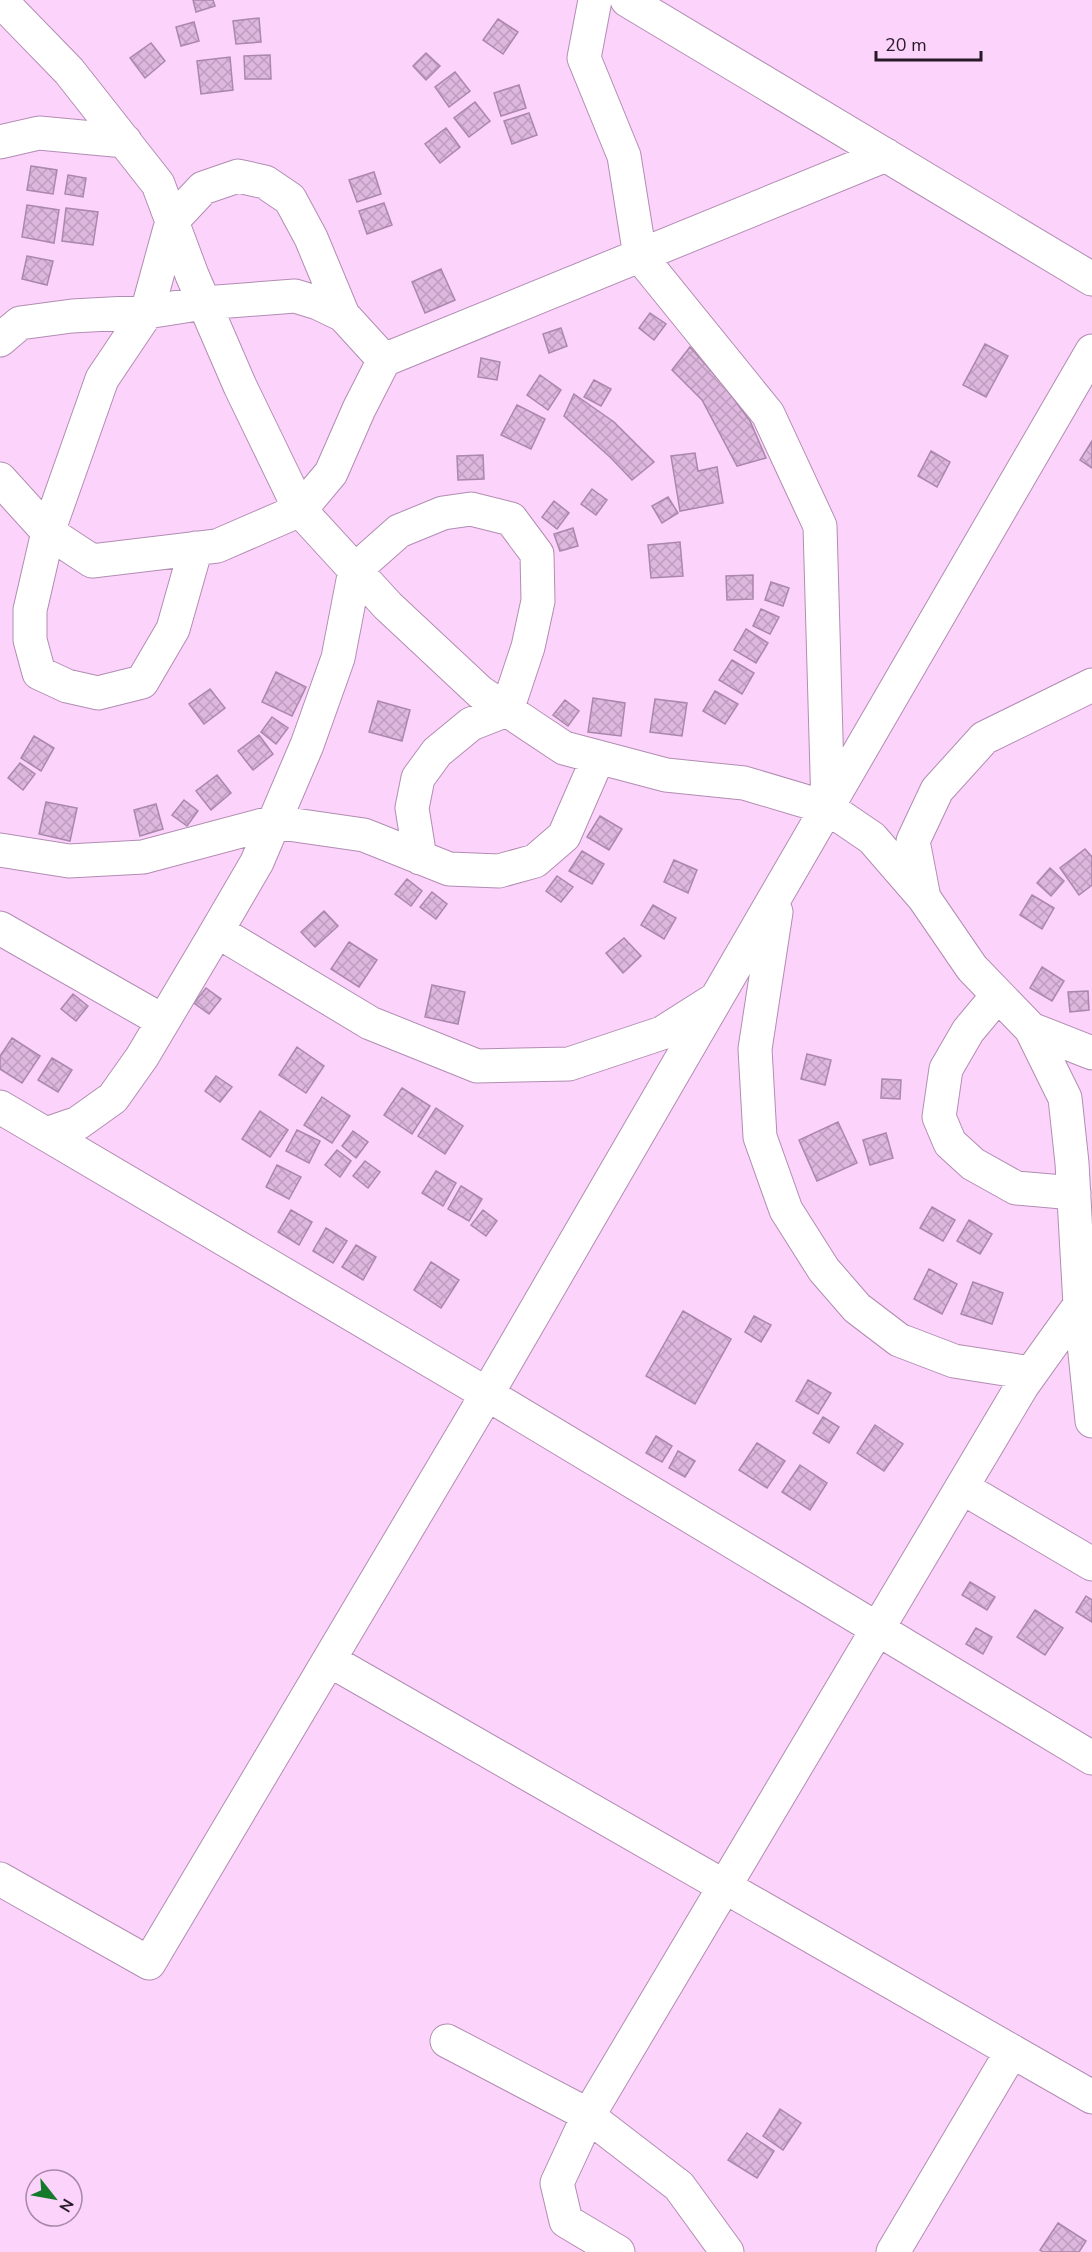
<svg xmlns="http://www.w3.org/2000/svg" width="1092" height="2252" viewBox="0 0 1092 2252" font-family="'Nunito Sans',sans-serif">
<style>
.building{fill:url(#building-cross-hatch);stroke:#ab87ac;stroke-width:1.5}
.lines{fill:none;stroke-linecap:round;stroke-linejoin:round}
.minor-casing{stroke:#b28db2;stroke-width:35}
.minor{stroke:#fff;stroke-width:33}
</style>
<defs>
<pattern id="building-cross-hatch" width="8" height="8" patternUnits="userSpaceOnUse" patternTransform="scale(1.5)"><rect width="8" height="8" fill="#ddb7dd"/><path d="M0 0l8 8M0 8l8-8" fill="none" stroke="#be9dbe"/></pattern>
</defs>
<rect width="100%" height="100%" fill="#fbd3fb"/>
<path class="building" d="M193,0h20l2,6 -19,6z
M259,18l2,24 -25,2 -3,-23z
M498,19l20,13 -15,22 -20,-14z
M194,22l5,19 -18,5 -5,-19z
M151,43l14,18 -20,17 -15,-20z
M426,53l14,13 -14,14 -13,-14z
M270,55l1,24h-26l-1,-23z
M230,57l3,33 -32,4 -4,-33z
M455,72l15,19 -21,16 -14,-20z
M519,85l7,23 -25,8 -7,-23z
M475,102l15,19 -21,16 -15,-19z
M529,113l8,22 -25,9 -8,-23z
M446,128l14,19 -20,16 -15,-19z
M31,166l26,4 -4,24 -26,-4z
M374,172l7,22 -24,8 -8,-22z
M68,175l18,3 -3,19 -18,-3z
M384,203l8,22 -25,9 -8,-23z
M27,205l32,5 -5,33 -32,-6z
M66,208l32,4 -5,33 -31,-4z
M27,256l26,5 -6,24 -25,-6z
M441,269l14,31 -30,13 -13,-31z
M650,313l16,11 -12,16 -15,-12z
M561,328l6,18 -18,7 -6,-19z
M985,344l23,12 -22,41 -23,-12z
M690,347l32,36 28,38 16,37 -29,8 -35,-66 -30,-30z
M481,358l19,4 -3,18 -19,-3z
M540,375l21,15 -13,20 -21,-15z
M594,380l17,9 -10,17 -17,-9z
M574,394l40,28 40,40 -22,18 -22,-23 -46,-41z
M517,405l28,14 -14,30 -30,-14z
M1092,441v27l-12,-8z
M931,451l19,11 -13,25 -19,-11z
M695,453l3,18 19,-4 6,36 -43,8 -9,-55z
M483,455l1,24 -26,1 -1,-24z
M592,489l15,11 -11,15 -15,-11z
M668,497l10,16 -16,10 -10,-17z
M554,501l15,12 -12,16 -15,-12z
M573,528l5,18 -18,5 -6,-17z
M680,542l3,34 -32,2 -3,-33z
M753,575v24l-26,1 -1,-24z
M771,582l18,6 -6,18 -18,-6z
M761,609l18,8 -9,17 -17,-8z
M746,629l22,14 -12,20 -22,-13z
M732,660l22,13 -12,21 -23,-14z
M276,672l30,15 -14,29 -30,-14z
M210,689l15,19 -21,16 -15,-20z
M715,691l23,13 -13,20 -22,-13z
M593,698l32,5 -4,33 -33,-4z
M655,699l32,4 -5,33 -32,-4z
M565,700l14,11 -11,15 -15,-11z
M378,701l32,9 -8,31 -33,-9z
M272,717l16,11 -12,16 -15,-12z
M259,735l14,19 -20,16 -15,-19z
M34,736l20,12 -13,23 -20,-13z
M20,763l15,11 -12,16 -15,-12z
M217,775l14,18 -20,17 -15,-19z
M184,800l14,11 -11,15 -15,-11z
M46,802l31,6 -7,33 -31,-7z
M156,804l7,25 -23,7 -6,-26z
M600,816l22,13 -13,21 -22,-13z
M1085,849l7,8v28l-13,10 -19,-27z
M582,851l22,13 -12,20 -23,-13z
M674,860l23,10 -9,23 -24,-11z
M1050,868l14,13 -13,15 -14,-13z
M557,876l16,11 -12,15 -15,-11z
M407,879l15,12 -11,15 -16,-12z
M432,892l15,12 -11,15 -16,-12z
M1032,895l22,13 -12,21 -22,-14z
M653,905l23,13 -12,21 -23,-14z
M324,911l14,15 -23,21 -14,-15z
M624,938l17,18 -18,17 -17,-20z
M349,942l28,18 -18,27 -28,-18z
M1042,967l22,14 -12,20 -22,-13z
M432,985l33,7 -7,32 -33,-7z
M206,988l15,11 -12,15 -15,-11z
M1088,991l1,19 -19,2 -2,-20z
M73,994l15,12 -12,15 -15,-12z
M12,1038l28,18 -18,27 -22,-14v-13z
M297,1047l27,19 -18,27 -27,-18z
M807,1054l24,6 -6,25 -24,-6z
M52,1058l20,12 -14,22 -20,-12z
M216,1076l16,11 -12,15 -15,-11z
M882,1079l19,1 -1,19 -19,-1z
M402,1088l28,18 -18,28 -28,-19z
M322,1097l28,19 -18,27 -28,-18z
M436,1108l27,18 -18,28 -27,-18z
M260,1111l28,19 -18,27 -28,-18z
M838,1122l19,41 -40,18 -18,-41z
M297,1130l23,11 -11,22 -23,-12z
M353,1131l15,11 -12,16 -14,-12z
M886,1133l7,25 -23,7 -7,-25z
M337,1150l14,11 -11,16 -15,-12z
M365,1161l15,11 -12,16 -15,-12z
M277,1165l24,12 -12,22 -23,-12z
M436,1171l20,12 -13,23 -21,-13z
M461,1186l21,13 -13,22 -21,-12z
M932,1207l23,13 -12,21 -23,-13z
M291,1210l21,12 -13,23 -21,-13z
M483,1210l14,11 -11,15 -15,-11z
M969,1220l23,14 -12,20 -23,-13z
M326,1228l21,13 -14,22 -20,-12z
M356,1245l20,12 -13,23 -21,-13z
M431,1262l28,18 -18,28 -27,-18z
M929,1269l28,15 -15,30 -28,-15z
M973,1282l30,11 -11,31 -31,-10z
M683,1311l48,28 -36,65 -49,-28z
M754,1316l17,9 -10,17 -16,-10z
M808,1380l23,13 -13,21 -22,-13z
M823,1417l16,10 -10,16 -16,-10z
M875,1425l28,19 -19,27 -27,-18z
M656,1436l16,10 -10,16 -16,-9z
M757,1443l28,18 -18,27 -28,-18z
M678,1451l17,10 -10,16 -16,-9z
M800,1465l27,18 -17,27 -28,-18z
M970,1582l25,15 -8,13 -25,-15z
M1086,1596l6,4v22l-16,-10z
M1035,1610l28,18 -18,27 -28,-18z
M976,1628l16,9 -9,17 -17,-10z
M780,2109l21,14 -18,27 -20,-14z
M747,2133l27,18 -17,27 -29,-18z
M1058,2223l28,18 -7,11h-36l-3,-2z"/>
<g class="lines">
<g class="minor-casing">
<path id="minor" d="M0,0l69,71 89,113 34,91 48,111 60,124 88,96 92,86 84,56 102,27 78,8 84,25 44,30 52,60
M595,0l-11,58 40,98 16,100 128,158 52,112 8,282
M627,0l465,279
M0,142l39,-9 86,8
M0,340l20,-17 52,-7 75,-4 57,-9 91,-7 23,7 25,12 41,45
M0,479l48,53 44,29 125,-15 83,-36 31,-37 28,-64 25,-49 502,-205
M196,548l-23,81 -31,53 -44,11 -31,-7 -28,-13 -9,-33v-30l18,-78 54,-153 45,-67 25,-91 31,-33 35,-12 27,6 25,17 21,39 32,77
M1092,685l-108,53 -47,52 -24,51 11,57 48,70 59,61 34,69 7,65 8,142 12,116
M0,850l69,11 74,-4 131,-35 90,13 85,34 50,2 36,-10 29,-25 34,-78
M776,912l-21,137 5,88 26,73 38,60 33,38 42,32 55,21 77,12
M0,928l163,93
M217,931l153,92 107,43 92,-2 93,-31 52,-33
M998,995l-30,36 -22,38 -7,48 11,26 23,21 43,24 58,5
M1031,1029l61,24
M0,1107l487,287 605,364
M46,1134l32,-11 35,-25 29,-41 69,-116 46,-79 50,-117 31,-87 17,-88 44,-39 44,-18 28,-4 40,10 26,35 1,47 -10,46 -21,63 -36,14 -34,28 -19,26 -6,30 8,50
M963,1488l129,76
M329,1660l763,437
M0,1879l149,84 338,-569 605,-1043
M447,2041l130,68 11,7 91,70 48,66
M618,2252l-52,-31 -9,-38 31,-67 434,-730 70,-98
M893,2252l119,-201"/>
</g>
<use href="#minor" class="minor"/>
</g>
<g transform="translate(54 2198) rotate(121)"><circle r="28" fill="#fbd3fb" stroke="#a789a7" stroke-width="1.5"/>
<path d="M0-4.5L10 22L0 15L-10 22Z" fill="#15792b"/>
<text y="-9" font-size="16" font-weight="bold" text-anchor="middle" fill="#281928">N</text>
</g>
<path d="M876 51v9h105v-9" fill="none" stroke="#281928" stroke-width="3"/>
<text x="885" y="51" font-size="18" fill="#281928" stroke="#fbd3fb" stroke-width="4.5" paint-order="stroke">20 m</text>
</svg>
